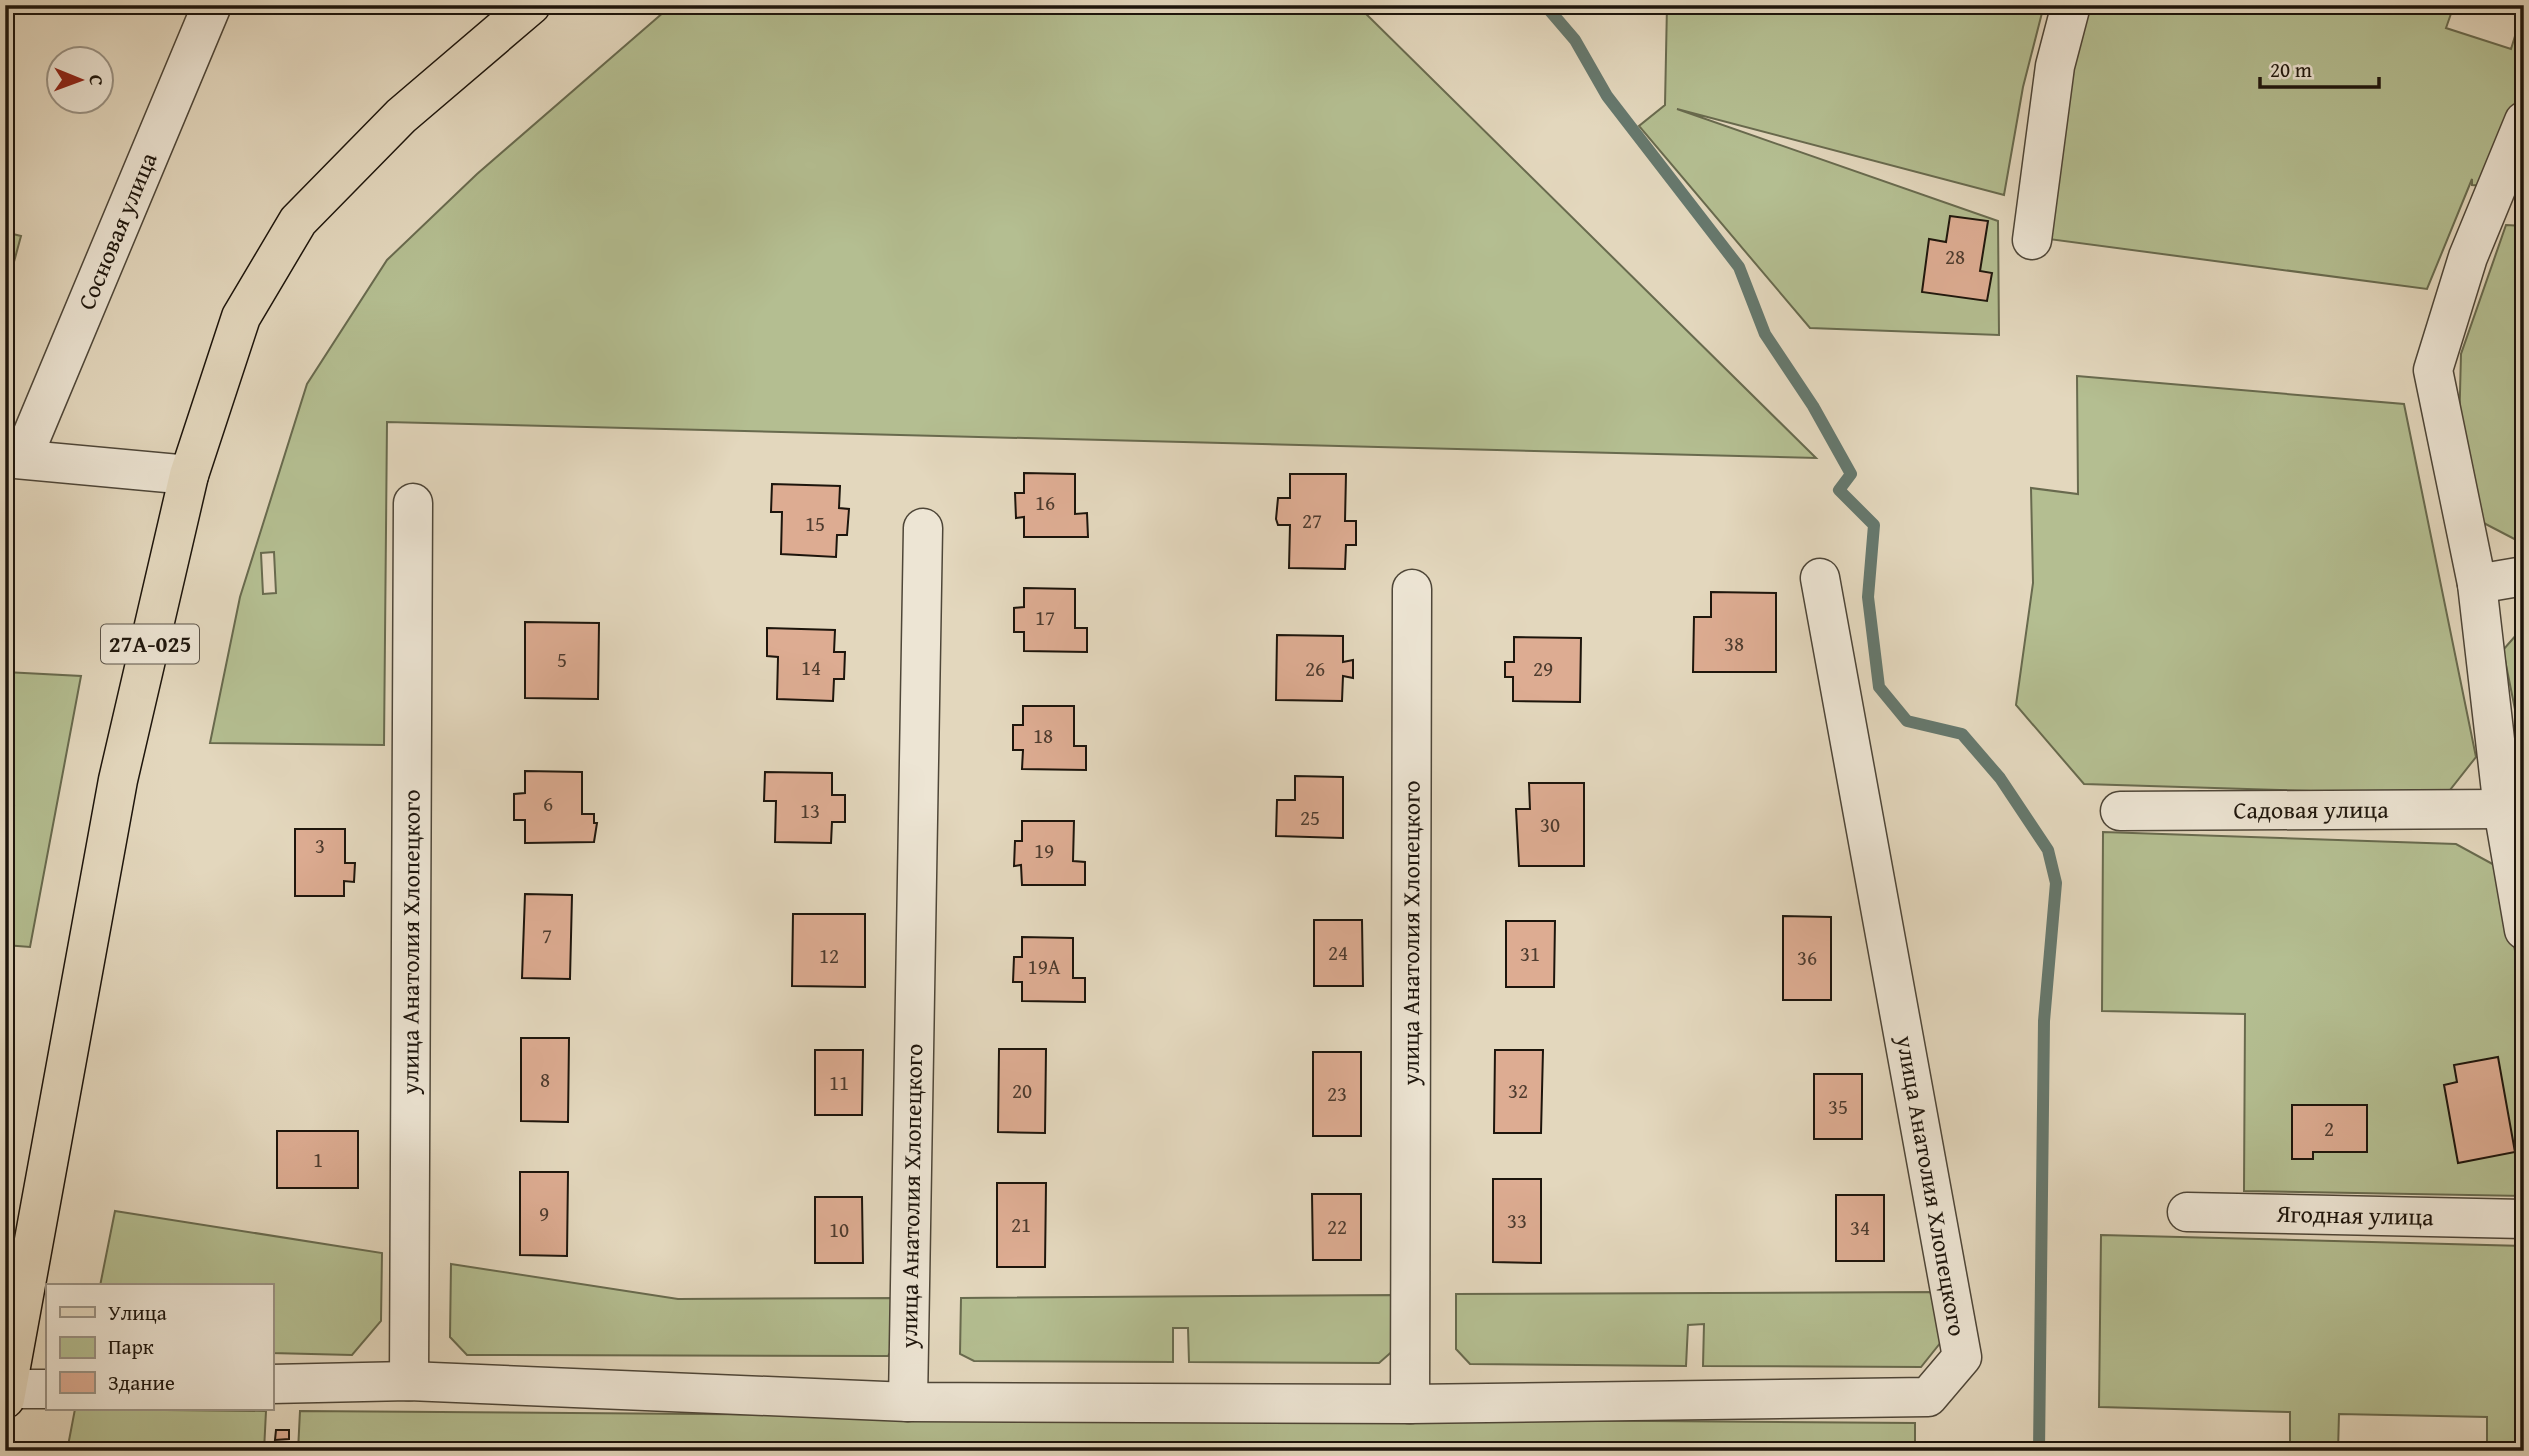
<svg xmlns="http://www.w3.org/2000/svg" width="2529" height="1456" viewBox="0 0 2529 1456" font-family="'Gentium Book Plus',serif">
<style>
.green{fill:#b4be91;stroke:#686a4e;stroke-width:2;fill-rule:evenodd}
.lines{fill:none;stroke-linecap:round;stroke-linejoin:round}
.stream{stroke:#66786d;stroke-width:12}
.building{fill:#ddac92;stroke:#1d150c;stroke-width:2}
.street-casing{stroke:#4e4638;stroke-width:41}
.primary-casing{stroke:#1d150c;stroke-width:41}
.street{stroke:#ede5d4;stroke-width:38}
.primary{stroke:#e3d7bd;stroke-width:38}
.labels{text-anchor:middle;stroke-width:5;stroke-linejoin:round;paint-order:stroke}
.number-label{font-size:21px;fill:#4d3b2e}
.shield{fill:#ede5d4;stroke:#5b5348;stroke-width:2}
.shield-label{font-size:23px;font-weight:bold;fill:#1d150c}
.street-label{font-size:24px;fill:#1d150c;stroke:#ede5d4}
</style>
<rect width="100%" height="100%" fill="#e3d7bd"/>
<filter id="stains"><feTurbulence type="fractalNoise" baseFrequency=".00286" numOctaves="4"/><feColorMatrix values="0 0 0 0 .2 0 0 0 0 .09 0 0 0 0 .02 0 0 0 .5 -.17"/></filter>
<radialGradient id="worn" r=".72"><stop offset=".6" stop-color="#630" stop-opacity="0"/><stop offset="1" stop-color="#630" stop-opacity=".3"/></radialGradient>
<path class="green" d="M672,5h685l459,453 -1429,-36 -3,323 -174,-2 30,-146 67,-213 80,-124 90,-86zM274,552l2,41 -13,1 -2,-41z
M1667,5h377l-21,82 -19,108 -327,-86 321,112 1,114 -189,-7 -171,-202 26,-21z
M2084,5h370l-8,23 65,21 13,-42v182l-52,-4v-6l-45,110 -386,-51z
M2506,225l18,1v318l-48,-25 -17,-88 2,-77z
M5,232l16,4 -16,59z
M2077,376l327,28 72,353 -30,38 -362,-11 -68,-79 17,-122 -2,-95 47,6z
M2524,626v128l-21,-104z
M5,672l76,4 -51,271 -25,-2v-128l7,1 2,-12 -9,-2z
M2103,832l353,12 42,23 26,128v201l-280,-5 1,-177 -143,-3z
M115,1211l267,42 -1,68 -29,34 -81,-2v-67h-171z
M2101,1235l423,11v205h-37v-34l-148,-3 -1,37h-48v-39l-191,-5z
M451,1264l227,35 222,-1 -1,40 -11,18 -421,-1 -17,-18z
M1937,1292l8,45 -24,30 -218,-1 1,-42 -16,1 -2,41 -216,-2 -14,-15v-55z
M1396,1295v53l-17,15 -190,-1 -1,-34h-15v34l-199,-1 -14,-7 1,-56z
M75,1409l191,2 -2,40h-197z
M300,1411l1615,12v28h-1617z"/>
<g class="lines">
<path class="stream" d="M1545,5l30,35 32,56 132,171 26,67 48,72 38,68 -12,16 35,35 -6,72 11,90 28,34 55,13 38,44 48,72 8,33 -12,138 -5,430"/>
</g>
<path class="building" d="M1950,216l38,5 -8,50 12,2 -5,28 -65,-9 7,-53 17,3z
M1024,473l51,1v40l12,-1 1,24h-64v-20l-8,1 -1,-25h9z
M1290,474h56l-1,47h11v24h-10l-1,24 -56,-1 1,-43h-12l-2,-6 2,-21h12z
M772,484l68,2 -1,22 10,1 -2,26h-10l-1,22 -55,-3 1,-42h-11z
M1024,588l51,1v39h12v24l-63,-1v-19h-10v-24l10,-1z
M1711,592l65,1v79h-83l1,-55h17z
M525,622l74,1 -1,76 -73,-1z
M767,628l68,2 -1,22h11l-1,27h-10l-1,22 -56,-2 1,-42 -11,-1z
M1277,635l66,1v26l10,-2v18l-10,-2 -1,25 -66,-1z
M1514,637l67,1 -1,64 -67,-1v-24h-8v-15h9z
M1023,706h51v40h12v24l-64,-1 1,-19h-10v-25h10z
M525,771l57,1v42h12v9h3l-3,19 -69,1v-23h-11v-26l11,-1z
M765,772l67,1v22h13v27h-13l-1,21 -56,-1 1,-41h-12z
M1295,776l48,1v61l-67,-2 1,-36h18z
M1529,783h55v83h-65l-3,-57h14z
M1022,821h52l-1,40 12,1v23h-63l-1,-20 -7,1 1,-25h7z
M295,829h50v34h10l-1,19 -10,-1v15h-49z
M525,894l47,1 -2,84 -48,-1z
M793,914h72v73l-73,-1z
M1783,916l48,1v83h-48z
M1314,920h48l1,66h-49z
M1506,921h49l-1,66h-48z
M1022,937l51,1v40h12v24l-63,-1v-19h-9l1,-25h8z
M521,1038h48l-1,84 -47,-1z
M999,1049h47l-1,84 -47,-1z
M815,1050h48l-1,65h-47z
M1495,1050h48l-2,83h-47z
M1313,1052h48v84h-48z
M2498,1057l17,95 -57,11 -14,-78 13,-3 -3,-17z
M1814,1074h48v65h-48z
M2292,1105h75v47h-54v7h-21z
M277,1131h81v57h-81z
M520,1172h48l-1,84 -47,-1z
M1493,1179h48v84l-48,-1z
M997,1183h49l-1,84h-48z
M1312,1194h49v66h-48z
M1836,1195h48v66h-48z
M815,1197h47l1,66h-48z
M276,1430h13v9l-14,1z"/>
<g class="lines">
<g class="street-casing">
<g id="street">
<path d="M2524,121l-56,136 -35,113 44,214 26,225 21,121"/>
<path d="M2032,240l23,-174 16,-61"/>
<path d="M5,458l184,17"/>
<path id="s1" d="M22,459l190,-454"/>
<path d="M2477,584l47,-8"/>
<path id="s2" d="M2120,811l383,-2"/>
<path id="s3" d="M2187,1212l337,7"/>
<path id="s4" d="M409,1381l4,-878"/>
<path d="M271,1384l138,-3 499,21 502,2 518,-7 34,-40 -142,-779"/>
<path d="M7,1389h40"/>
<path id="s5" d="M908,1402l15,-874"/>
<path id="s6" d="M1410,1404l2,-815"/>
</g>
</g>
<g class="primary-casing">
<path id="primary" d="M5,1399l113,-619 71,-305 52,-158 57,-96 103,-105 130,-111"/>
</g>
<use href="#street" class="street"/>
<use href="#primary" class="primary"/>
</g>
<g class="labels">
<g class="number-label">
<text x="1955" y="264">28</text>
<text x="1045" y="510">16</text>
<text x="1312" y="528">27</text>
<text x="815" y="531">15</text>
<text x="1045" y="625">17</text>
<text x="1734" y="651">38</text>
<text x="562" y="667">5</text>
<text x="811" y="675">14</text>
<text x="1315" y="676">26</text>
<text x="1543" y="676">29</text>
<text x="1043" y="743">18</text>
<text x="548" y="811">6</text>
<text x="810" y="818">13</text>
<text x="1310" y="825">25</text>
<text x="1550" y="832">30</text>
<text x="320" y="853">3</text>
<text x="1044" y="858">19</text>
<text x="547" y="943">7</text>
<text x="1338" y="960">24</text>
<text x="1530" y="961">31</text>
<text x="829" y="963">12</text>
<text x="1807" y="965">36</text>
<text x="1044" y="974">19А</text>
<text x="545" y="1087">8</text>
<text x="839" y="1090">11</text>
<text x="1022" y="1098">20</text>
<text x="1518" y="1098">32</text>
<text x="1337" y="1101">23</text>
<text x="1838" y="1114">35</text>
<text x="2329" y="1136">2</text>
<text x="318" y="1167">1</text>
<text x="544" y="1221">9</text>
<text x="1517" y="1228">33</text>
<text x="1021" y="1232">21</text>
<text x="1337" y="1234">22</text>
<text x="1860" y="1235">34</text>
<text x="839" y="1237">10</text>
</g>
<rect class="shield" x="101" y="624.5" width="98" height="39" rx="5"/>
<g class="shield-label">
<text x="150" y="652">27А-025</text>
</g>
<g class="street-label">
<text dy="8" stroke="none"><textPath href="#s1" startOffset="247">Сосновая улица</textPath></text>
<text dy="8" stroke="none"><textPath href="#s2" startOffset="191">Садовая улица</textPath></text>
<text dy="8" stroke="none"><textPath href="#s6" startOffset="471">улица Анатолия Хлопецкого</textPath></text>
<text dy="8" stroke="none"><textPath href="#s4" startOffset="439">улица Анатолия Хлопецкого</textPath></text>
<text transform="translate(1931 1186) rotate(80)" y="8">улица Анатолия Хлопецкого</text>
<text dy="8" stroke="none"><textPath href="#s5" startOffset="206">улица Анатолия Хлопецкого</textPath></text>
<text dy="8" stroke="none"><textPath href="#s3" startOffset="168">Ягодная улица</textPath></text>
</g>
</g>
<rect width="2529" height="1456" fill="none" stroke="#e3d7bd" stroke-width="28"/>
<rect x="7" y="7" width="2515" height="1442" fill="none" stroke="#1d150c" stroke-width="3.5"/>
<rect x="14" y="14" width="2501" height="1428" fill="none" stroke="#1d150c" stroke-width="2"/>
<rect x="46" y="1284" width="228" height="126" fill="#ede5d4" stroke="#9a9284" stroke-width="2"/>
<rect x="60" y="1307" width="35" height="10" fill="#e3d7bd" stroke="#9a9284" stroke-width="2"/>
<text x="108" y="1320" font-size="21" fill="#1d150c">Улица</text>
<rect x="60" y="1337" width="35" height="21" fill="#b4be91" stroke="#9a9284" stroke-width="2"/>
<text x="108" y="1354" font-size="21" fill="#1d150c">Парк</text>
<rect x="60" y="1372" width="35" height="21" fill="#ddac92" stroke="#9a9284" stroke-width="2"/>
<text x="108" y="1390" font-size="21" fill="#1d150c">Здание</text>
<g transform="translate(80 80) rotate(91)"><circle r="33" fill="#ede5d4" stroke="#9a9284" stroke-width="2"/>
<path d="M0-5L12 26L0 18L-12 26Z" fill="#8f2418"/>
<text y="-10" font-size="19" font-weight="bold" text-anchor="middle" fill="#1d150c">С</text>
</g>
<path d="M2260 77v10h119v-10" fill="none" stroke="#1d150c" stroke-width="3.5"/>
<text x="2270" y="77" font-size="21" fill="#1d150c" stroke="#ede5d4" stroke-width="5" paint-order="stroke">20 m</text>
<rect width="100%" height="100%" filter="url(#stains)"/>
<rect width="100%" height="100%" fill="url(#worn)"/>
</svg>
